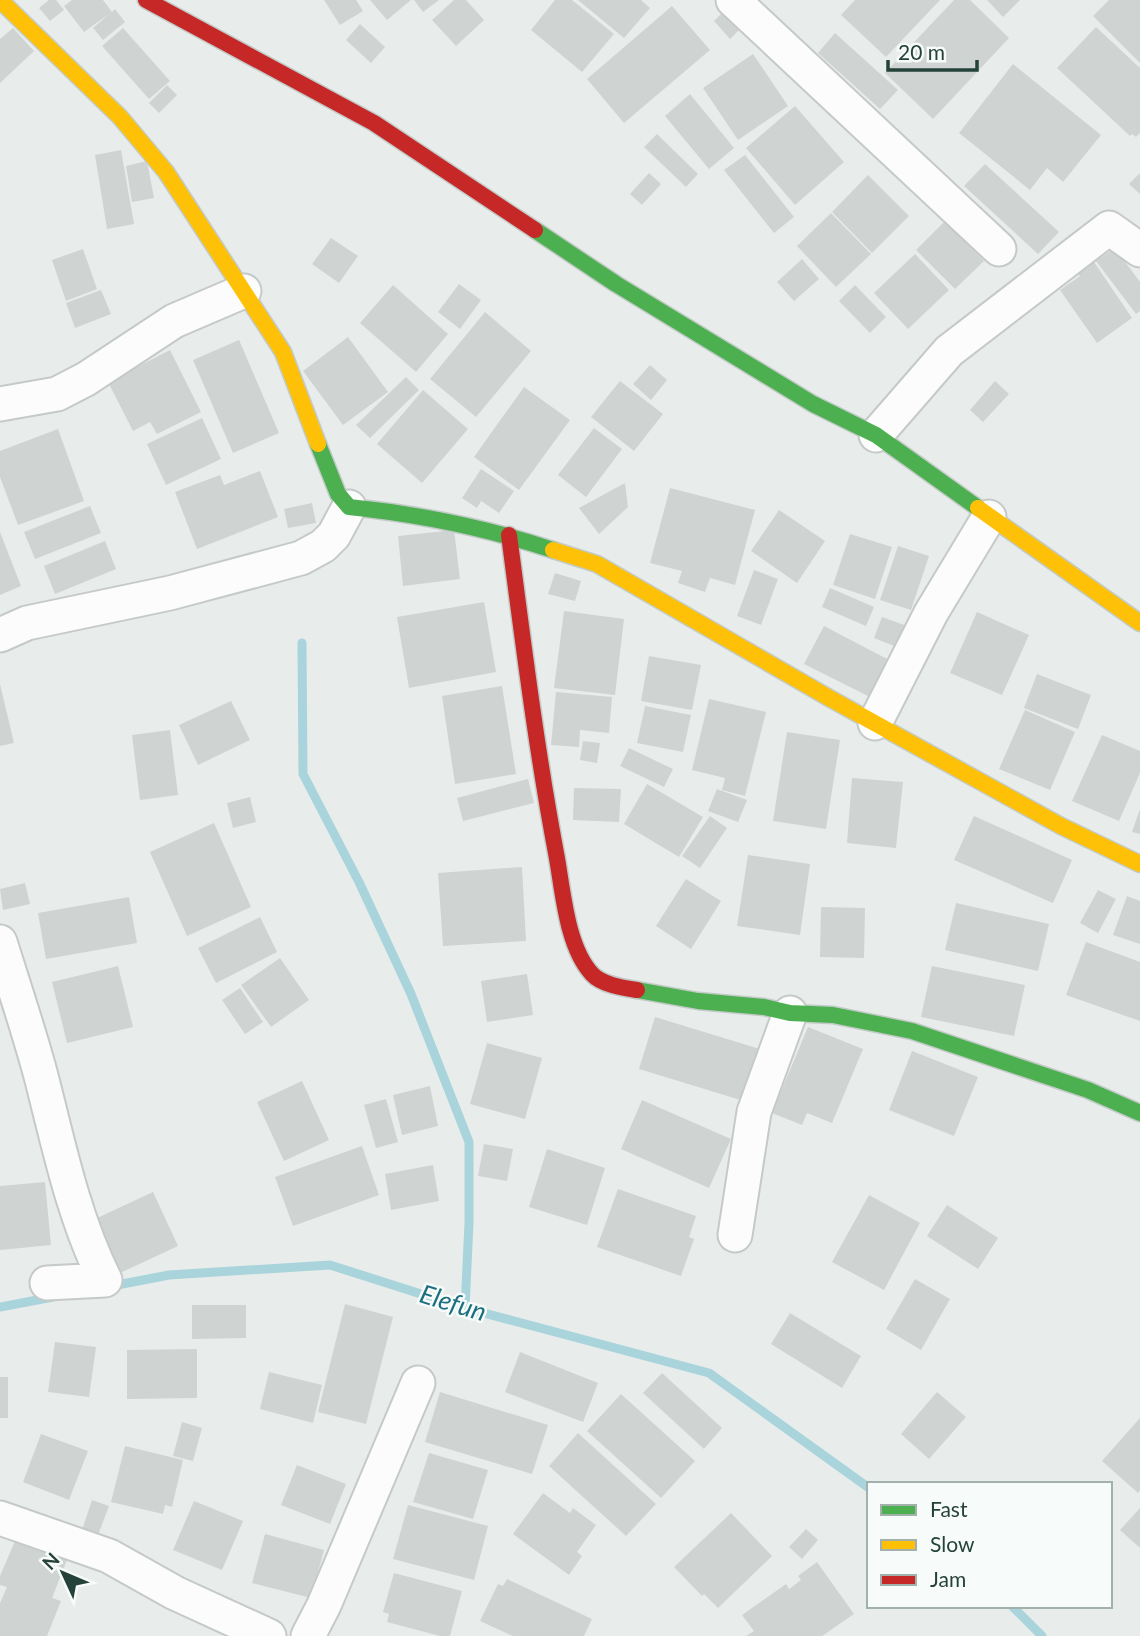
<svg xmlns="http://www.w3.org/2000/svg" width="1140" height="1636" viewBox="0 0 1140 1636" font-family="Lato,sans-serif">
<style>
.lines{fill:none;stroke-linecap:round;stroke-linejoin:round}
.stream{stroke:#a9d4db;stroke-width:9}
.building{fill:#cfd4d2}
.street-casing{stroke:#c5cac8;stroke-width:37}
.fast-casing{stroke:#c3cbc8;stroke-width:19}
.slow-casing{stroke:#c3cbc8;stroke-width:19}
.jam-casing{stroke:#c3cbc8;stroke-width:19}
.street{stroke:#fcfcfc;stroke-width:33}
.fast{stroke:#4caf50;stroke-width:16}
.slow{stroke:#ffc107;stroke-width:16}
.jam{stroke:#c62828;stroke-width:16}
.labels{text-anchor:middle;stroke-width:5;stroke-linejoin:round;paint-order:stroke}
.water-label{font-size:26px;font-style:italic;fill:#1c6f80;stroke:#f7fbf9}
</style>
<rect width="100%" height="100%" fill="#e8edeb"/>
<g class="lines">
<path class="stream" d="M302,643l1,131 56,108 52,112 58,148v81l-4,85
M112,1286l57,-11 161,-10 135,43 244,65 160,115
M0,1307l53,-10
M1012,1606l30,30"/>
</g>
<path class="building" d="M49,0h7l8,10 -14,11 -11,-13z
M72,0h31l9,12 3,-3 10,13 -22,18 -10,-12 16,-14 -25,18 -20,-26z
M324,0h32l7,11 -23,14z
M370,0h41l-24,20z
M414,0h25l-16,12z
M454,0h12l18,20 -28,26 -24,-26z
M555,0h17l42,34 -32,38 -51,-42z
M578,0h63l9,8 -26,30z
M855,0h85l-54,57 -45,-42z
M954,0h16l39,38 -76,81 -48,-46z
M987,0h33l-17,17z
M1109,0h31v63l-47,-47z
M672,6l38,44 -86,73 -37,-44z
M724,11l16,18 -10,10 -16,-18z
M360,24l25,23 -14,16 -25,-23z
M1096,27l44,41v65l-4,4 -4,-3 -2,2 -73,-68z
M13,28l21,23 -34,32v-44z
M123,28l47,53 -21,18 -47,-53z
M835,33l63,57 -18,19 -62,-56z
M753,54l35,52 -50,34 -35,-52z
M1013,64l88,71 -38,47 -16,-14 -17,22 -71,-57z
M167,85l10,10 -18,18 -10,-10z
M690,94l44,54 -25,21 -44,-53z
M795,106l49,56 -49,43 -49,-57z
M657,134l41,40 -12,13 -42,-40z
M121,150l13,74 -27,5 -12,-74z
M745,155l49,62 -20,16 -50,-63z
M147,161l7,37 -22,4 -6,-36z
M985,164l74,68 -21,22 -74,-68z
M649,173l12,11 -19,21 -12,-11z
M1140,173v21l-11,-10z
M868,175l41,41 -37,37 -40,-41z
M831,213l40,41 -35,33 -39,-41z
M945,221l39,40 -29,28 -39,-39z
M331,238l27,18 -19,27 -27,-19z
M1115,248l25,34v29l-4,3 -40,-53z
M83,249l14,40 -31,12 -14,-41z
M915,254l34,36 -41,39 -34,-36z
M802,259l17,20 -25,22 -17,-19z
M1092,259l40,59 -35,25 -37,-53 20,-14 -4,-6z
M459,284l22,16 -21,29 -22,-17z
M393,285l55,49 -32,38 -56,-49z
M855,285l31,32 -16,16 -31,-32z
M101,290l10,24 -36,14 -9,-25z
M485,312l46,39 -55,66 -46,-38z
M348,337l40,55 -45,33 -40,-54z
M239,340l40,93 -46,20 -40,-93z
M170,350l31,62 -44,22 -7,-12 -17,9 -25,-49z
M650,365l17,15 -16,20 -18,-16z
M406,377l13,13 -49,48 -14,-13z
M620,381l43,33 -29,37 -43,-34z
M995,381l14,13 -26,28 -13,-12z
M524,387l46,33 -51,70 -45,-33z
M423,390l45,39 -46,54 -45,-39z
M202,418l19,41 -55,26 -19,-41z
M594,428l28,21 -36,48 -28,-22z
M58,429l26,72 -66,24 -18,-48v-26z
M481,469l33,22 -15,22 -18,-12 -4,7 -15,-10z
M260,471l18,46 -81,32 -22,-57 45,-17 4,10z
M625,483l3,24 -29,27 -20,-26z
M670,488l85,22 -20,75 -25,-7 -5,14 -27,-9 4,-12 -32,-8z
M312,503l4,20 -28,5 -4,-19z
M90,506l11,27 -66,26 -11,-27z
M779,510l46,31 -28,42 -46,-32z
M454,530l6,49 -57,7 -5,-50z
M0,532l21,54 -21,9z
M850,534l42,13 -17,52 -42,-14z
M105,541l11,28 -61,25 -11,-28z
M898,546l31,10 -18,54 -31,-10z
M754,570l24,9 -17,46 -24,-9z
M555,573l26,8 -6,20 -27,-7z
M830,588l44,19 -8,19 -44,-19z
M484,602l12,70 -87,16 -12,-71z
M564,611l60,8 -9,76 -61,-7z
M977,612l52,23 -27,60 -52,-22z
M882,617l31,11 -9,22 -30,-12z
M824,626l67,35 -19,37 -68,-34z
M649,656l52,9 -9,45 -51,-9z
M1037,674l54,21 -13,34 -54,-21z
M0,684l14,59 -14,3z
M502,686l14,88 -61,10 -13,-88z
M556,692l56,5 -3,36 -29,-3 -1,17 -28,-2z
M709,699l57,13 -21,84 -23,-6 3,-12 -33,-8z
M231,701l19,39 -52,25 -19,-40z
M645,706l46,9 -8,37 -46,-9z
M1025,710l50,22 -25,58 -51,-21z
M170,730l8,65 -38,5 -8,-65z
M787,732l53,8 -14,89 -53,-8z
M1102,735l38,16v22l-21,48 -47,-20z
M583,741l17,2 -3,20 -17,-3z
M629,748l44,21 -9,18 -44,-21z
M852,778l51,4 -7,66 -49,-5z
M528,779l6,24 -71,18 -6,-23z
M647,784l56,33 -24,40 -55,-33z
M574,788l47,1 -2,33 -46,-2z
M717,789l30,11 -9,22 -30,-11z
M250,797l6,25 -23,6 -6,-25z
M1140,809v25l-8,-2z
M710,816l17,12 -27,40 -18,-12z
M974,816l98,44 -19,43 -99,-43z
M214,823l37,84 -64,29 -37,-84z
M748,855l62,9 -10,71 -63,-9z
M522,867l4,74 -83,5 -5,-73z
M686,879l35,22 -30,48 -35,-23z
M25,883l5,21 -27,6 -3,-21z
M1098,890l18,9 -18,34 -18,-10z
M1127,896l13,5v43l-27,-9z
M129,897l8,46 -91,16 -8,-46z
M956,903l93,21 -11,47 -93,-21z
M821,907l44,1 -1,50 -44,-1z
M260,917l17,35 -61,31 -18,-35z
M1086,942l54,20v59l-74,-26z
M280,958l29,42 -38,27 -30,-42z
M118,966l15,61 -66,16 -15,-61z
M932,966l93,19 -11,51 -93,-19z
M527,974l6,41 -46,7 -6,-41z
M240,988l23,34 -18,12 -23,-34z
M655,1017l108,33 -16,52 -108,-33z
M808,1027l55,22 -31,74 -25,-10 -5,12 -30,-12z
M487,1043l55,15 -17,61 -55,-15z
M912,1051l66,26 -24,59 -65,-26z
M302,1081l27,59 -45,21 -27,-59z
M430,1086l8,40 -36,9 -9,-40z
M386,1099l12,43 -22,6 -12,-43z
M642,1100l89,39 -22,49 -88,-39z
M484,1144l29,5 -6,32 -29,-5z
M362,1146l17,49 -86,31 -18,-49z
M547,1149l58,19 -18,57 -58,-18z
M433,1165l6,36 -48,9 -6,-36z
M45,1182l6,63 -51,5v-64z
M618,1189l78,27 -7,21 5,2 -13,37 -84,-29z
M153,1192l25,54 -58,27 -25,-54z
M869,1195l51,28 -36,67 -52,-28z
M947,1205l51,33 -20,31 -51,-33z
M915,1279l35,20 -29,51 -35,-21z
M345,1304l48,13 -27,107 -48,-12z
M192,1305h54v33l-54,1z
M790,1313l71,43 -19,32 -71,-44z
M55,1342l41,5 -7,50 -41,-5z
M197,1349v49l-70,1v-49z
M520,1352l78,31 -15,39 -78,-30z
M269,1372l53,13 -9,38 -53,-14z
M662,1373l60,55 -18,21 -61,-56z
M0,1377h8v41h-8z
M440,1392l108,33 -16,49 -107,-32z
M937,1392l29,25 -37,42 -28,-25z
M621,1394l74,67 -34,37 -74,-67z
M1140,1418v72l-2,3 -36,-32z
M182,1422l20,6 -9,33 -20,-5z
M578,1433l78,71 -30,32 -77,-70z
M41,1434l47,17 -19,49 -46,-18z
M125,1446l58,14 -11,47 -7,-2 -2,9 -52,-12z
M429,1453l59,17 -15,49 -60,-17z
M297,1465l49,19 -16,40 -49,-19z
M543,1493l27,20 3,-5 23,17 -19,27 5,4 -13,19 -56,-41z
M92,1500l17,6 -11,29 -16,-5z
M194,1501l49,20 -21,49 -49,-20z
M408,1505l80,21 -14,54 -81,-21z
M1140,1508v40l-20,-18z
M731,1513l41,43 -54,52 -14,-14 -2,2 -28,-29z
M806,1529l12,11 -16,19 -13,-12z
M18,1534l51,21 -17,43 9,3 -14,35h-47v-33l7,-16 -7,-2v-9z
M265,1534l59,16 -13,48 -59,-15z
M817,1562l37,52 -32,22h-76l8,-5 -12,-16 44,-31 3,5 12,-9 -3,-4z
M394,1573l68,18 -12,45h-10l-53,-14 2,-8 -6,-2z
M507,1579l85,40 -8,17h-71l-33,-15 18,-37 5,2z"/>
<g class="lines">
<g class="street-casing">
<path id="street" d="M733,0l266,249
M0,404l57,-10 29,-15 88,-58 70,-30
M876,435l73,-84 160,-123 31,22
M0,635l27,-12 143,-30 131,-35 22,-12 11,-11 15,-28
M875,723l56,-110 58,-96
M0,942c14,45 29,89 41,134 18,70 32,140 64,204l-58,3
M735,1235l19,-123 36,-99
M0,1518l109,38 66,37 94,43
M308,1636l16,-31 94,-222"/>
</g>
<g class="fast-casing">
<path id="fast" d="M535,230l81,54 197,120 63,31 102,73
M318,444l20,50 11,13c69,7 138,21 204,43
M637,990l61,11 66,6 26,6 43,2 79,16 176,59 52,23"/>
</g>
<g class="slow-casing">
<path id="slow" d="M0,0l120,117 46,55 117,180 35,92
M978,508l162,115
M553,550l44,14 234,135 230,127 79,38"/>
</g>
<g class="jam-casing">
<path id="jam" d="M146,0l228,123 161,107
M509,535c14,106 27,212 47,318 7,36 10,93 36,121 10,11 32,14 45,16"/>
</g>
<use href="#street" class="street"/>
<use href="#fast" class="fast"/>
<use href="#slow" class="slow"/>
<use href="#jam" class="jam"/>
</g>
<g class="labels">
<g class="water-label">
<text transform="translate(453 1303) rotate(17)" y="9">Elefun</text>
</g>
</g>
<rect x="867" y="1482" width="245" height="126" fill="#f7fbf9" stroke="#a3b1ad" stroke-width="2"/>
<rect x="881" y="1505" width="35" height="10" fill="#4caf50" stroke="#a3b1ad" stroke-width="2"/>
<text x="930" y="1517" font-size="21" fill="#24423a">Fast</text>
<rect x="881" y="1540" width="35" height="10" fill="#ffc107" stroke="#a3b1ad" stroke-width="2"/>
<text x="930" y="1552" font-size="21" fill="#24423a">Slow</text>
<rect x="881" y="1575" width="35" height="10" fill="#c62828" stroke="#a3b1ad" stroke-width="2"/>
<text x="930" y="1587" font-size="21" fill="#24423a">Jam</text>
<g transform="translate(63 1573) rotate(314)" stroke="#f7fbf9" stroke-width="5" paint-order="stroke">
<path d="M0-5L12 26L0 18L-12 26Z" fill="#24423a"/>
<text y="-10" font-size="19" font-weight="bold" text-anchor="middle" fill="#24423a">N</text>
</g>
<path d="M888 60v10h89v-10" fill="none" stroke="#24423a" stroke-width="3.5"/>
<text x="898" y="60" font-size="21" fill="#24423a" stroke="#f7fbf9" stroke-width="5" paint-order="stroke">20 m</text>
</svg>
